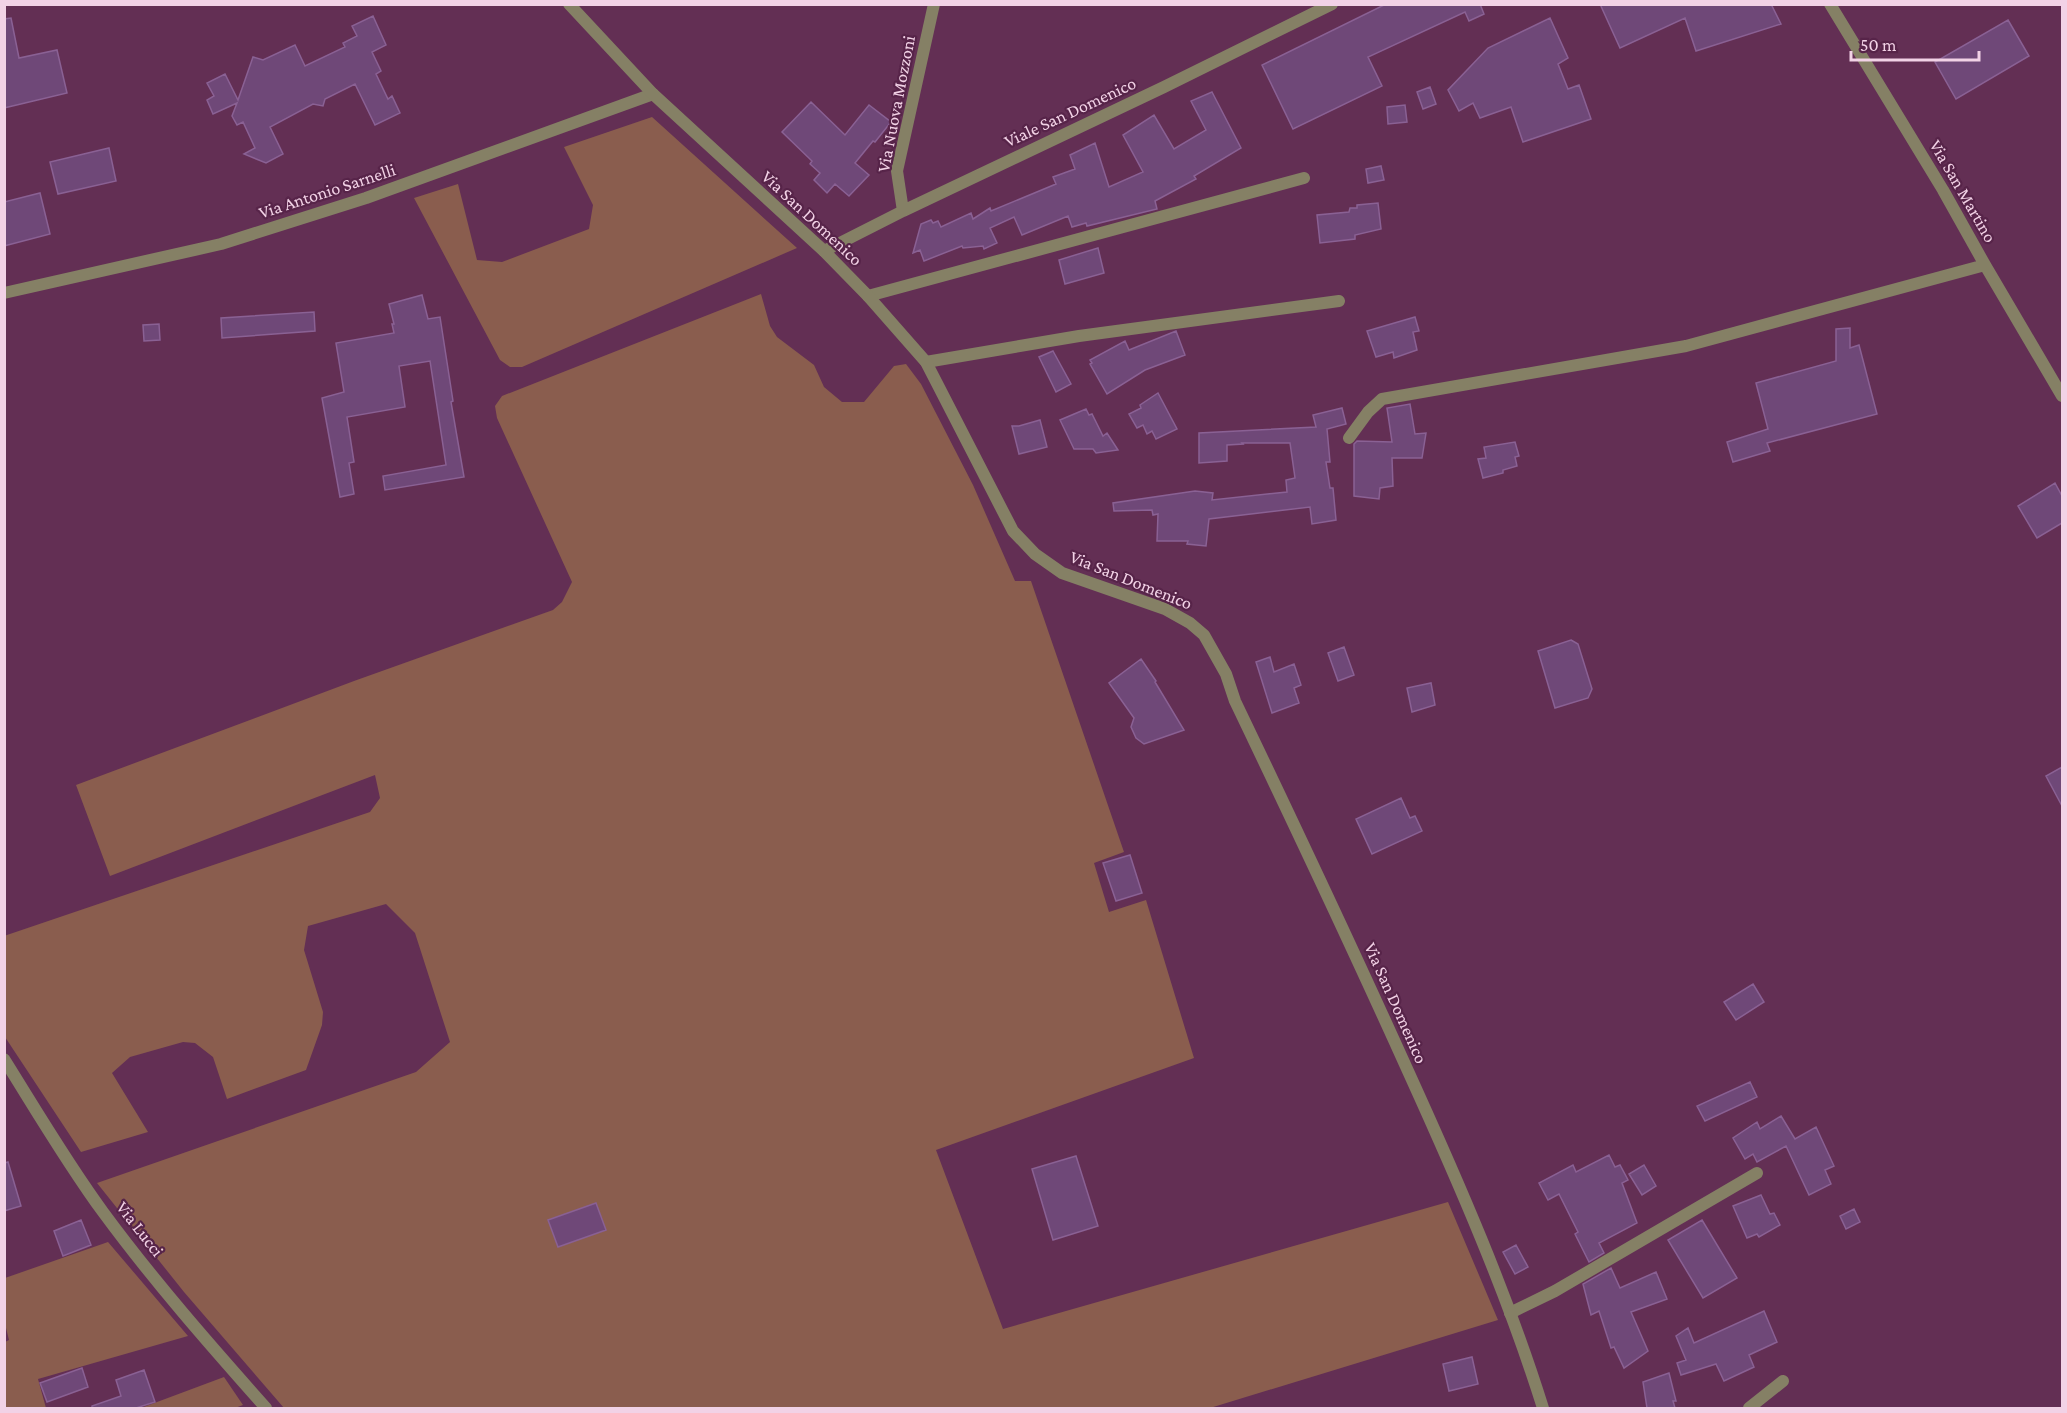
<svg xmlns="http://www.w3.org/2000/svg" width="2067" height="1413" viewBox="0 0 2067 1413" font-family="'Crimson Pro',serif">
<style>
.green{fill:#8a5d4e}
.building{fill:#6f4878;stroke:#8a6194;stroke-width:1.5}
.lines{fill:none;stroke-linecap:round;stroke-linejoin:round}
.minor{stroke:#858065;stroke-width:12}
.tertiary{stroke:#858065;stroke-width:12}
.labels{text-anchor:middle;stroke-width:4.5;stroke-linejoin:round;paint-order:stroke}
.street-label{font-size:18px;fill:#f2d2e6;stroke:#572449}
</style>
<rect width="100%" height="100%" fill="#632f54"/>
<path class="green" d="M652,117l145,131 -275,119h-12l-10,-7 -86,-162 44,-14 19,76 25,2 87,-33 4,-24 -29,-58z
M761,294l9,32 7,11 37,28 10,22 18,15h22l30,-36 12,-2 15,20 52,101 42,96h16l93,271 -30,11 15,49 37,-12 48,158 -258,92 67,179 445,-127 50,118 -288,88h-926l-100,-116 -87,-109 319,-111 34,-30 -35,-109 -29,-29 -78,22 -4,24 19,62 -1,13 -16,45 -79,29 -14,-42 -18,-14 -12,-1 -53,15 -18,16 36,59 -67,20 -76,-115 -1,-101 366,-124 10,-14 -5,-23 -265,101 -34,-91 278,-104 199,-71 9,-8 10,-20 -75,-164 -2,-12 7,-10z
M108,1242l80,94 -150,43 8,29h-41v-66l4,-2 -4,-16v-46z
M224,1377l19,28 -8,3h-94z"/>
<path class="building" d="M1386,4h94l4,10 -15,7 -4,-9 -97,45 14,29 -89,43 -31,-64z
M1600,4h171l10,20 -85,27 -11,-33 -65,30z
M373,16l13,29 -14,7 9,19 -5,3 12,25 4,-3 8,17 -25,12 -20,-41 -30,15 -2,7 -10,-2 -43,23 13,27 -17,9 -22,-9 11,-6 -12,-26 -6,3 -5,-9 5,-13 -24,11 -6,-14 7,-4 -7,-13 18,-9 13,26 15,-43 10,3 32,-15 10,21 40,-19 -2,-4 14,-7 -5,-10z
M11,18l8,40 38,-8 10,43 -63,15v-89z
M1550,18l18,40 -10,6 10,25 11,-4 12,34 -68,23 -12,-35 -31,11 -7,-15 -14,8 -11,-21 40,-42z
M2008,20l21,36 -73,43 -21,-37z
M1430,87l6,17 -13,5 -6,-17z
M1212,92l29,56 -47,28 2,3 -41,22 2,8 -70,17 -1,-3 -14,4 -4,-11 -46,19 -8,-18 -24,11 7,15 -13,6 -1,-3 -20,2 -1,-2 -38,15 -4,-11 -7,3 8,-29 10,-4 2,3 5,-2 3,6 30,-14 2,6 17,-11 1,3 65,-27 -3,-7 22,-8 -5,-14 25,-12 14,44 34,-15 -20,-37 31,-20 20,34 32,-19 -15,-29z
M811,102l34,33 24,-30 22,17 -16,20 -2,-1 -18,22 14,12 -20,21 -14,-12 -8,9 -13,-13 6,-7 -10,-9 2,-3 -30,-29z
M1405,105l2,17 -19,2 -1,-17z
M109,148l7,33 -58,13 -8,-32z
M1381,166l3,14 -16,3 -2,-14z
M40,193l10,41 -46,12v-44z
M1378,203l3,26 -26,6v4l-35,4 -3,-28 32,-3 1,-4h7v-3z
M1098,248l6,25 -39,11 -6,-24z
M422,295l6,24 12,-2 13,84 -2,1 13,75 -79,13 -2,-14 63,-11 -16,-104 -31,5 6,41 -58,10 7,45 -5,1 5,31 -14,3 -18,-99 22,-6 -8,-49 58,-10 -2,-9h2l-5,-20z
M314,312l1,19 -93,7 -1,-20z
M1415,317l4,14 -6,1 4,18 -23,8 -1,-6 -17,5 -9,-26z
M159,324l1,16 -16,1 -1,-16z
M1850,328v20l9,-3 18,69 -110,29 3,8 -37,11 -6,-20 41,-13 -12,-46 80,-22v-32z
M1176,331l9,24 -40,15 -38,24 -17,-30 2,-1 -2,-3 35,-19 4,9z
M1053,351l18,33 -15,8 -17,-35z
M1158,393l19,36 -21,10 -4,-8 -5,3 -4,-9 -6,3 -8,-14 12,-6 -1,-3z
M1410,404l5,30 11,-1 -4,25h-30l1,28 -13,2 -1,11 -25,-3v-52l3,-3 35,1 -5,-34z
M1342,408l4,16 -19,5 3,33h-4l4,26h3l3,32 -24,4 -2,-17 -101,12 -3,27 -19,-2 1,-3h-31l1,-27 -5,1 -1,-5 -38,1 -1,-8 82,-12 18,2 -1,7 75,-8 -1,-12 9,-2 -5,-35h-48l1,1 -16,1v16l-28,2v-30l117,-6 -3,-12z
M1086,409l3,6 3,-1 11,22 4,-3 11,17 -22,3 -3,-4h-19l-14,-29z
M1040,420l7,27 -28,7 -7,-28h7z
M1515,442l4,14 -4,1 2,9 -14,4v3l-20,5 -5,-19 8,-1 -2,-11z
M2055,483l7,13v27l-25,15 -19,-32z
M1571,640l7,4 14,45 -4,9 -33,10 -17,-57z
M1344,647l10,28 -16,6 -10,-28z
M1270,657l4,15 20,-8 7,21 -7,3 5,15 -27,10 -16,-51z
M1141,659l15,22 -1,1 29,48 -40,14 -8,-6 -5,-11 3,-9 -25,-35z
M1431,683l4,22 -23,7 -5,-24z
M2062,767v39l-16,-30z
M1401,798l9,20 5,-2 7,15 -50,23 -16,-35z
M1130,855l12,38 -26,8 -13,-38z
M1753,984l11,18 -28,18 -12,-18z
M1750,1082l7,15 -52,24 -8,-15z
M1781,1116l14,23 21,-12 18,39 -9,4 6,14 -22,11 -23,-49 -29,16 -4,-8 -8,5 -12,-21 24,-16 3,7z
M1609,1155l6,12 5,-2 8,15 -6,3 15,40 -38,20 5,10 -15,9 -14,-28 3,-2 -19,-38 -11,6 -9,-17 34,-18 3,7z
M1076,1156l22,70 -45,14 -21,-71z
M8,1162l13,44 -17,5v-48z
M1644,1165l12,21 -14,9 -13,-21z
M1761,1195l9,19 4,-1 6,12 -21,12 -2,-3 -10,4 -14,-32z
M596,1203l10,27 -48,17 -10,-27z
M1854,1209l6,13 -14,7 -6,-13z
M81,1220l10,25 -28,11 -9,-25z
M1702,1220l35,58 -34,20 -35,-58z
M1516,1245l12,22 -13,7 -12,-22z
M1611,1268l9,20 36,-16 11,27 -36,13 17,39 -24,17 -10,-21 -3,1 -12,-37 -8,4 -8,-31z
M1764,1311l13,31 -28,13 5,12 -30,14 -8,-17 -35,11 -4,-12 9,-3 -10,-24 12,-8 6,15z
M1472,1357l6,27 -29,7 -6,-27z
M82,1368l6,19 -41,15 -7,-19z
M144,1370l11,32 -19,6h-44v-2l29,-10 -5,-16z
M1669,1373l7,28h-3l2,7h-28l-4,-26z"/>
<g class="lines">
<path class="minor" d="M1830,4l113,186 42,75 77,131
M903,211l-6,-40 37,-167
M824,251l79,-40 261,-124 168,-83
M4,293l217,-49 145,-46 287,-104
M868,296l436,-118
M926,362l153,-26 260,-35
M1349,438l19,-26 14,-13 304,-53 299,-81
M4,1059c32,51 63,104 99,153 50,68 107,133 163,196
M1510,1313l45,-22 202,-118
M1749,1408l34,-27"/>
<path class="tertiary" d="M569,4l84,90 171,157 44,45 58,66 87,169 22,23 27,19 103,36 25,14 14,12 22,39 9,27c59,123 117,246 173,370 50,110 99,222 135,337"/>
</g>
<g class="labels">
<g class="street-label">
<text transform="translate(896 104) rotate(-79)" y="6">Via Nuova Mozzoni</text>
<text transform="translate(1070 112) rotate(-25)" y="6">Viale San Domenico</text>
<text transform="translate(327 191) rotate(-18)" y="6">Via Antonio Sarnelli</text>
<text transform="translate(1963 191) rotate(60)" y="6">Via San Martino</text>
<text transform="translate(812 218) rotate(43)" y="6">Via San Domenico</text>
<text transform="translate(1131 580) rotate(22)" y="6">Via San Domenico</text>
<text transform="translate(1396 1003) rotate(66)" y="6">Via San Domenico</text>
<text transform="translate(140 1229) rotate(52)" y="6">Via Lucci</text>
</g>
</g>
<rect width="2067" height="1413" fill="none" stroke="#f2d2e6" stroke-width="12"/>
<path d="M1851 51v9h128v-9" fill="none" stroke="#f2d2e6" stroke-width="3"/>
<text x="1860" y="51" font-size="18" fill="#f2d2e6" stroke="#572449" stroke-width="4.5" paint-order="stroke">50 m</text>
</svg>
